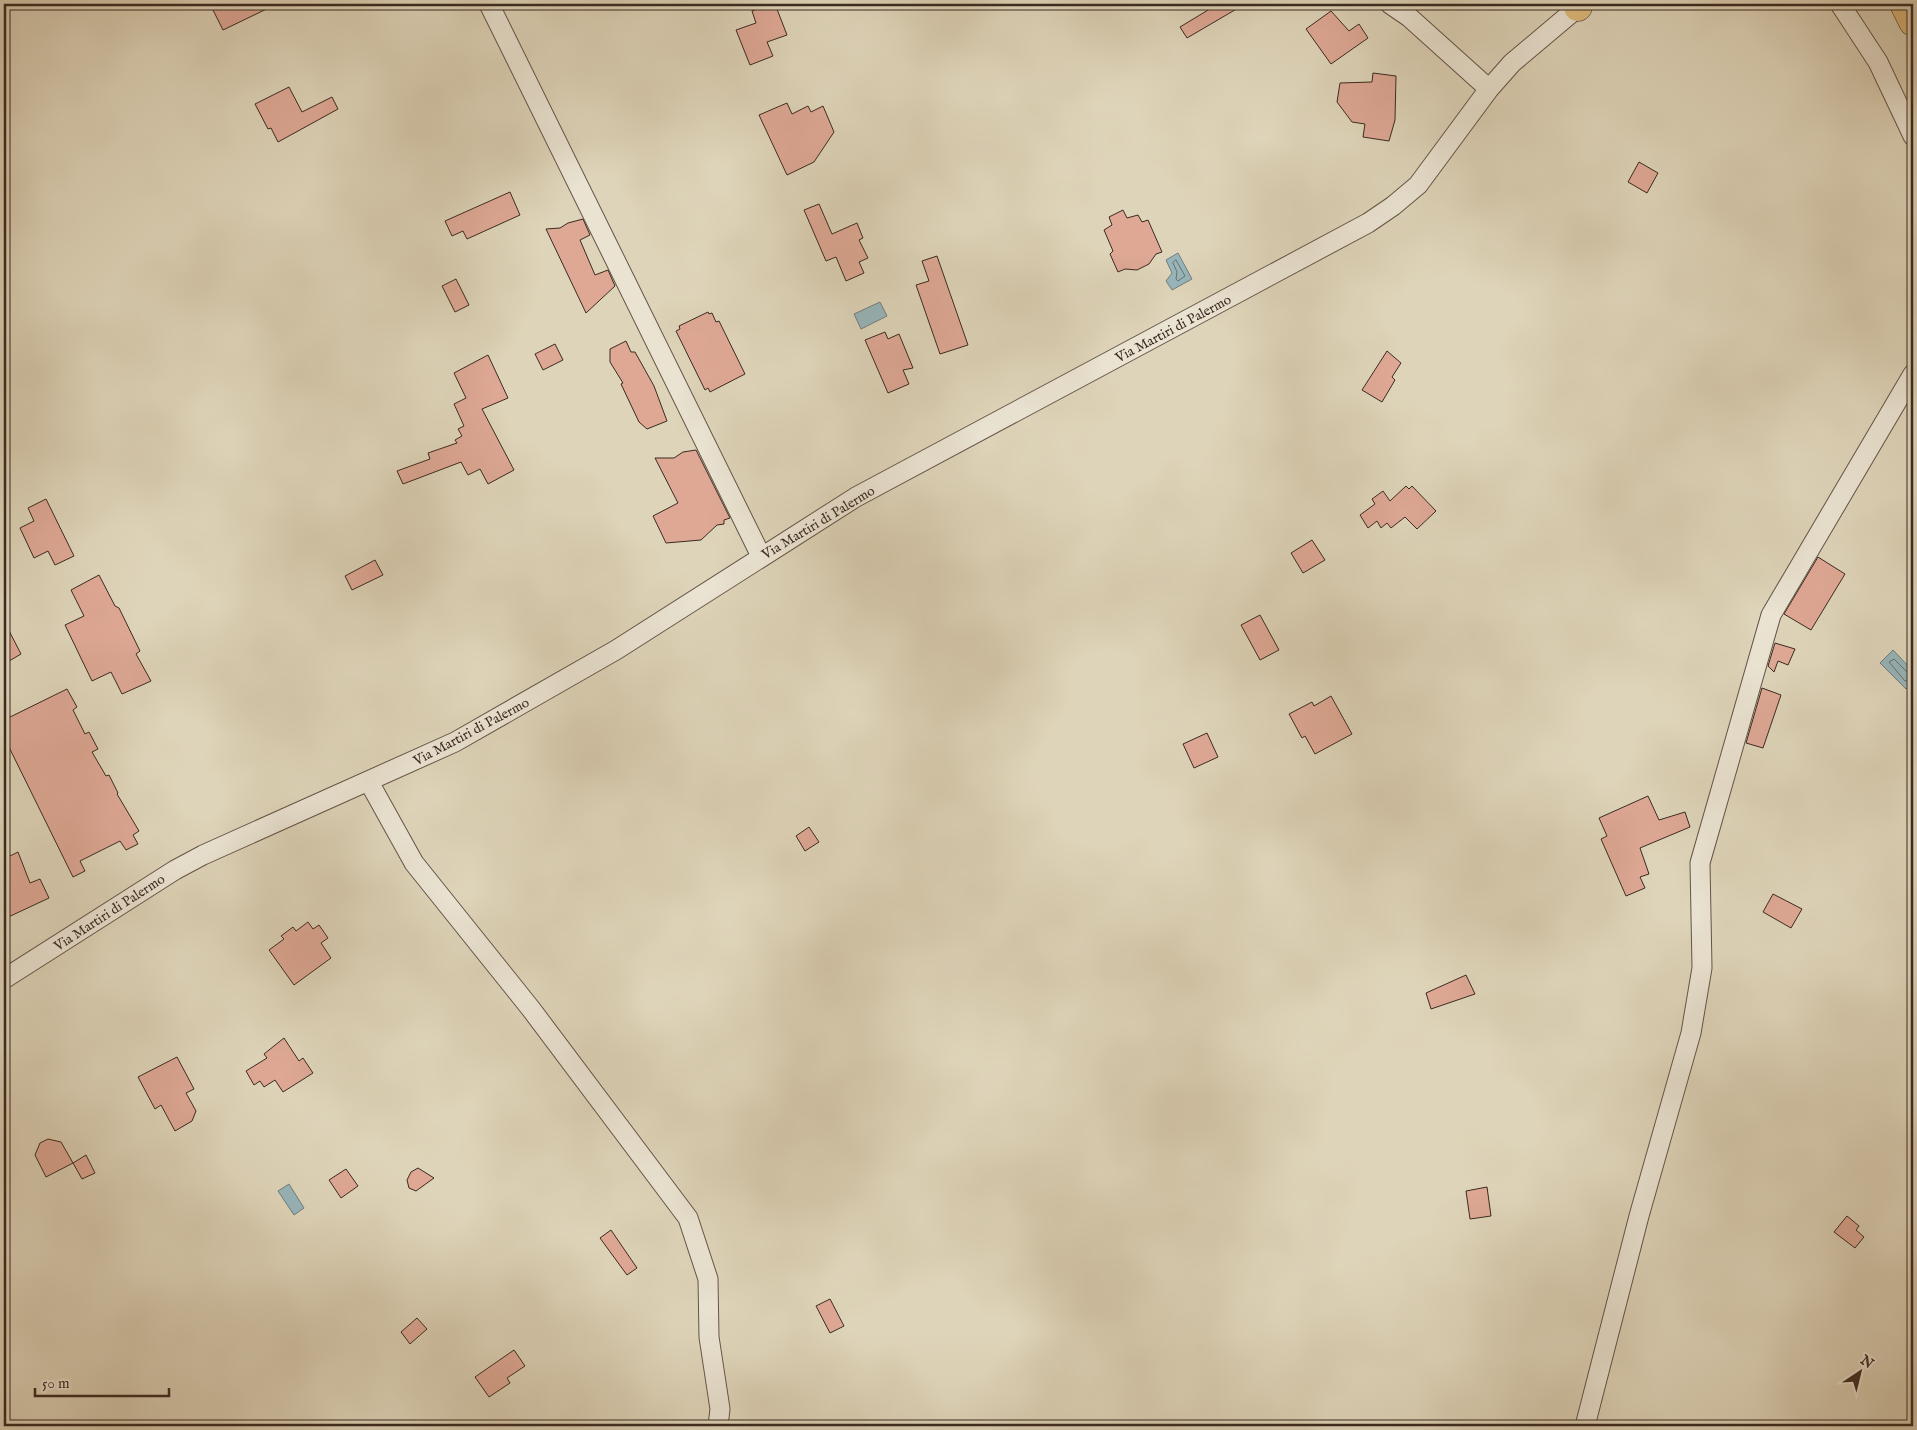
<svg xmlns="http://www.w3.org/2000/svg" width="1917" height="1430" viewBox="0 0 1917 1430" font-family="'IM FELL English',serif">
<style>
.water{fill:#97b5ba;stroke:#727d7d}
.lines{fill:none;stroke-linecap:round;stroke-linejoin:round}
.shore{stroke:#69706e;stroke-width:1}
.building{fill:#dea895;stroke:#3b2a21}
.minor-casing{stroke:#645447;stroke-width:21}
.trunk-casing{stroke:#3b2a21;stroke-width:29}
.minor{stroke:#eae3d2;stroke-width:19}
.trunk{stroke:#dfba7c;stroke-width:28}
.labels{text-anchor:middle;stroke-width:4.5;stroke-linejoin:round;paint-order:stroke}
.street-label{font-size:14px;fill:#3b2a21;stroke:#eae3d2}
</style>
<rect width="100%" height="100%" fill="#ded4b9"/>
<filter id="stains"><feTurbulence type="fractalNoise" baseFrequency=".004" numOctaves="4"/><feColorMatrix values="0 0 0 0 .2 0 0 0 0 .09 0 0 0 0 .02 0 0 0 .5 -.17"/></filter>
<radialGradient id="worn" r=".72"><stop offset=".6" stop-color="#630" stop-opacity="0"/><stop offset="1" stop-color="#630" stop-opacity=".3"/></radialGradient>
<path class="water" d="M1178,253l14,26 -20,11 -6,-9 6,-8 -6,-13z
M880,302l7,14 -26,13 -7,-15z
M1893,650l20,21v11l-7,7 -26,-26z
M289,1184l15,24 -10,7 -16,-24z"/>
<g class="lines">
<path class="shore" d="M1176,260l9,16 -7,5 -2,-2 1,-7 -4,-9z
M1913,674l-5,-1 -14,-14 -5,3 16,19 8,-2"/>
</g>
<path class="building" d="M210,4h67l-54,26z
M770,4h5l12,31 -20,7 6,14 -23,9 -14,-35 20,-7 -4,-12z
M1218,4h27l-58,34 -7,-11z
M1331,11l18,20 10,-7 9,14 -37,26 -25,-35z
M1373,73l23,3 -1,44 -6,21 -26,-4 2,-13 -13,-2 -15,-20 3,-19 32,-1z
M289,87l13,25 30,-15 6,12 -60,33 -7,-14 -3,1 -13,-25z
M787,103l5,11 16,-8 3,6 12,-6 11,26 -20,30 -27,13 -28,-60z
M1639,162l19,11 -11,20 -19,-11z
M510,192l10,23 -53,24 -4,-8 -11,5 -7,-15z
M819,204l13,30 25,-11 6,15 -4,2 9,18 -9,4 5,11 -18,8 -10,-24 -10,4 -22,-51z
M1123,210l4,8 11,-3 4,7 6,-2 14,32 -6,2 -7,10 -12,6 -12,-1 -7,3 -8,-18 3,-3 -9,-21 8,-5 -3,-8z
M583,219l7,16 -10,5 15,35 13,-5 7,16 -29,27 -40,-84 14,-1 8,-5z
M937,256l31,89 -28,9 -24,-69 13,-4 -7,-20z
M456,279l13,26 -14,7 -13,-26z
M708,312l1,2 3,-1 4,9 3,-1 26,53 -35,18 -2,-4 -3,2 -29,-59 4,-2 -1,-3z
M885,332l3,7 11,-5 14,34 -10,2 6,14 -21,9 -23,-53z
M626,341l5,11h4l19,34 13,35 -20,8 -8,-7 -18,-38 2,-1 -13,-21v-13z
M555,344l8,16 -20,10 -8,-16z
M1387,351l14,12 -9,14 3,3 -13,22 -20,-12z
M488,355l20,43 -26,11 32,61 -26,14 -8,-15 -12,6 -7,-13 -58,22 -6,-13 33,-12 -2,-6 29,-10 -2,-3 7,-4 -4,-7 6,-3 -10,-22 12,-6 -12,-25z
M696,450l34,68 -6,2v4l-7,1 -16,15 -35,3 -13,-27 25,-13 -23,-45h19l9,-6z
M1406,486l3,3 3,-3 24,25 -19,18 -12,-12 -14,11 -4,-5 -6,5 -4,-7 -9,7 -8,-13 15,-11 -3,-5 11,-8 7,10z
M46,499l28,57 -19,9 -7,-14 -14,7 -14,-30 14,-7 -6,-13z
M1312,540l13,20 -22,13 -12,-20z
M1818,557l27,17 -34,56 -27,-16z
M375,560l8,15 -31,15 -7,-14z
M99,575l16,31 4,2 21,43 -4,3 15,27 -29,13 -11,-22 -19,9 -27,-56 19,-9 -13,-26z
M1260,615l19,35 -19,10 -19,-35z
M4,621l17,33 -17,10z
M1775,643l20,6 -7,16 -10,-4 -4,11 -6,-6z
M1762,688l19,7 -18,53 -17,-5z
M67,689l10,18 -4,3 12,24 4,-2 9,17 -6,3 14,24 3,-1 9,18 -1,1 22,37 -6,4 5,9 -12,6 -6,-9 -40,20 5,10 -12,6 -69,-140v-17z
M1331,696l21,38 -37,20 -10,-18 -3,2 -13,-24 23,-12 2,4z
M1207,733l11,24 -24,11 -11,-24z
M1648,796l11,24 26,-8 5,15 -50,21 9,26 -9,3 5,11 -19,8 -25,-57 6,-3 -8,-18z
M809,827l10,15 -14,9 -9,-15z
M18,852l12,31 10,-4 9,19 -45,21v-60z
M1773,894l29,15 -11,19 -28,-16z
M308,922l5,7 6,-4 9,13 -7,5 10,15 -37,27 -25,-35 15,-11 -3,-3 12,-9 3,4z
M1466,975l9,19 -44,15 -5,-16z
M284,1038l15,23 4,-3 10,15 -30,19 -8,-12 -11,7 -4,-6 -6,4 -8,-14 21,-13 -3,-4z
M177,1057l17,32 -8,4 10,18 -4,10 -17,10 -14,-26 -6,4 -17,-32z
M48,1139l13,3 12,21 -27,14 -11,-22 5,-12z
M86,1155l9,18 -13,6 -9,-16z
M418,1168l16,10 -18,13 -7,-3 -2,-8 4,-8z
M346,1169l12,17 -17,12 -12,-18z
M1487,1187l4,29 -21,3 -4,-28z
M1847,1216l12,10 -3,4 8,7 -9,11 -21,-16z
M611,1230l26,38 -10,7 -27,-37z
M830,1299l14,27 -14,7 -14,-27z
M417,1318l10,11 -17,15 -9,-12z
M514,1350l11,16 -18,12 3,5 -21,14 -14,-20z"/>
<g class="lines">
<g class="minor-casing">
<path id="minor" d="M489,4l272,552
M1390,4l19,13 80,72
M1840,4l38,58 35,74
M369,782l45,81 117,146 157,209 20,61 1,58 11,72 -2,17
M4,979l171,-109 28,-15 252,-113 161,-92 240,-153 512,-274 25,-17 25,-21 71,-96 23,-26 70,-59
M1585,1426l54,-210 52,-183 11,-65 -2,-105 71,-248 142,-241"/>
</g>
<g class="trunk-casing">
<path id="trunk" d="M1904,4l9,18
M1578,7l1,-3"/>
</g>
<use href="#minor" class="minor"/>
<use href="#trunk" class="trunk"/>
</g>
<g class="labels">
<g class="street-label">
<text transform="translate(1173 328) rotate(-28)" y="5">Via Martiri di Palermo</text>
<text transform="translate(818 522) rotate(-31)" y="5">Via Martiri di Palermo</text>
<text transform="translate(471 731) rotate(-28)" y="5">Via Martiri di Palermo</text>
<text transform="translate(109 912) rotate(-33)" y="5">Via Martiri di Palermo</text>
</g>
</g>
<rect width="1917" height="1430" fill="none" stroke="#ded4b9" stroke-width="20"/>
<rect x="5" y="5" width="1907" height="1420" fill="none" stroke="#3b2a21" stroke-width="2.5"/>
<rect x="10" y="10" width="1897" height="1410" fill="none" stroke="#3b2a21"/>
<g transform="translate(1860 1372) rotate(35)" stroke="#eae3d2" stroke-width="4" paint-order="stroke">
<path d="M0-4L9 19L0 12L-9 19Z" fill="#3b2a21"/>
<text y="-8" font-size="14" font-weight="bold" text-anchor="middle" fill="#3b2a21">N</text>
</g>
<path d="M35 1388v8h134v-8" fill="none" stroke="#3b2a21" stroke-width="2.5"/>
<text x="42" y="1388" font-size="15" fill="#3b2a21" stroke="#eae3d2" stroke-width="4" paint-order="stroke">50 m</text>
<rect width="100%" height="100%" filter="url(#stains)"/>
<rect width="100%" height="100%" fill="url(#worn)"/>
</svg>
